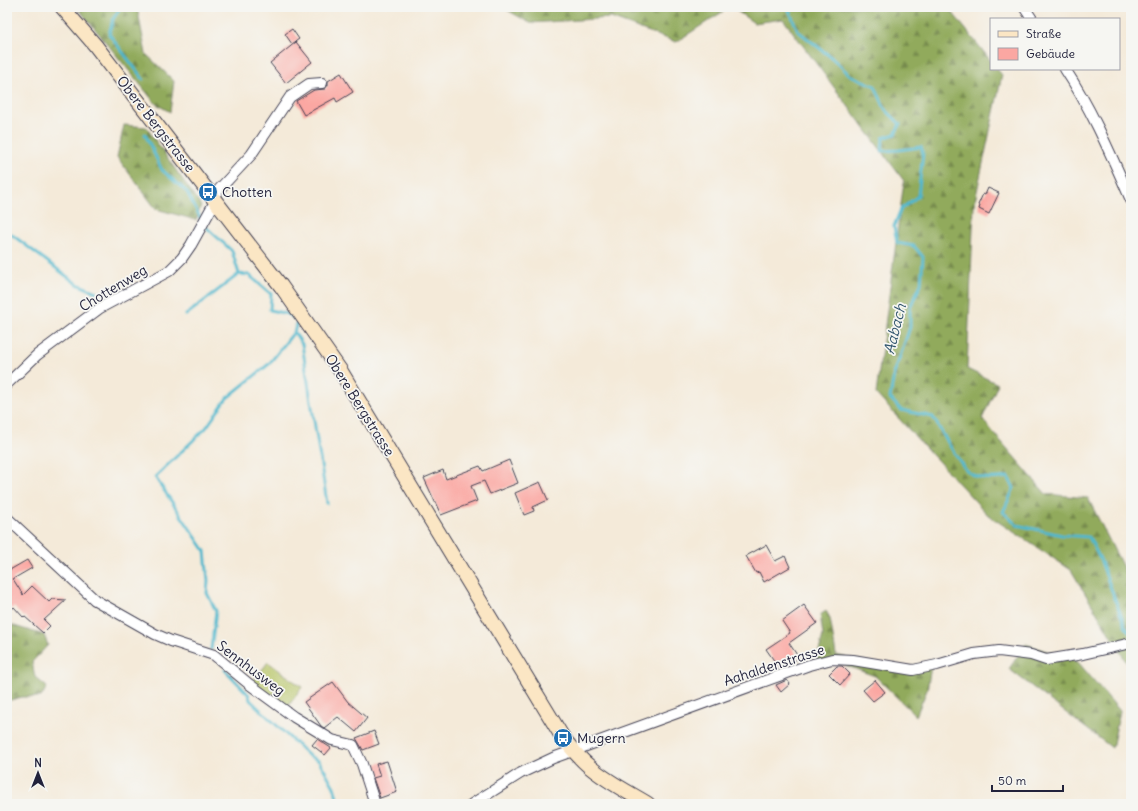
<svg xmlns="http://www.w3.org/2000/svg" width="1138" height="811" viewBox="0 0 1138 811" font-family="Delius,sans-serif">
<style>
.forest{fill:url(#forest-firs);stroke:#5a664c}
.park{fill:#b7c567;stroke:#6c7451}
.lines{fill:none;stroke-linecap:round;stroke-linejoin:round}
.stream{stroke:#50b8cd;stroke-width:3}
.building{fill:#fba7a2}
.street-casing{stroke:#424053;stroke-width:12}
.secondary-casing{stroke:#424053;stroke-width:16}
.street{stroke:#fff;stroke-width:10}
.secondary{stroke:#fbe6c4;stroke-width:14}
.labels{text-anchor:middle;stroke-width:3.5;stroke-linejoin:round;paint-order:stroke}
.street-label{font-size:14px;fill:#22223b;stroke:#f6f6f2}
.poi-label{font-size:14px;fill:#22223b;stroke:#f6f6f2;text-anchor:start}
.water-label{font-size:15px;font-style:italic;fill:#32566e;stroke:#f6f6f2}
</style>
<defs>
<pattern id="forest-firs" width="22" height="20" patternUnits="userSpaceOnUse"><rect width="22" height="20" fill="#91aa5c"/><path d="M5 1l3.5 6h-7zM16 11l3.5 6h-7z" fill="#768a4d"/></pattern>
</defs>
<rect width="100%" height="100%" fill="#f6f6f2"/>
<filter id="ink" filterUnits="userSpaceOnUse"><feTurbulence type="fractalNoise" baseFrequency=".025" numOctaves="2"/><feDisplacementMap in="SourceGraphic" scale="8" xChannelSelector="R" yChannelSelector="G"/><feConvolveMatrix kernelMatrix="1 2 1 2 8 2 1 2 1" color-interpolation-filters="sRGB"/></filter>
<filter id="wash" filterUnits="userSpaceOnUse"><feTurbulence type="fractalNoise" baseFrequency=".012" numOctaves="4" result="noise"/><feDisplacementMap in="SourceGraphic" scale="16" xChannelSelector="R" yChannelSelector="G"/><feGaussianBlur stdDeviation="0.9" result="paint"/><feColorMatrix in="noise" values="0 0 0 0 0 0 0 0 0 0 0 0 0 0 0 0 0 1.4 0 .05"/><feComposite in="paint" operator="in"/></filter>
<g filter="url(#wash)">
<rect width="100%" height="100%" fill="#f4ead9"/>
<path class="forest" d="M77,7h60l9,47 28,27 -4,31 -14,-8z
M502,7h228l-54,35 -65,-24 -81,5z
M731,7h217l43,54v8h6l5,6 -28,130 -7,164 31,15 -16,35 64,75 42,4 43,85v87l-60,-100 -83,-55 -112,-121 28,-213 -121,-162 -29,4z
M124,125l22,2 55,79 -5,14 -40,-11 -39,-52z
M826,611l4,7 6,37 61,15 35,-9 -5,29 -11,26 -41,-40 -39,-14 -10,5 -9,-8 6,-24 -3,-20z
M11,625l33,10 4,10 -16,17 3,15 12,10 -6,10h-19l-15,4v-36z
M1026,644l52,18 42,49 -8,37 -103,-79z"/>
<path class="park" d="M268,662l34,25 -15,21 -35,-25z"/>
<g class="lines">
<path class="stream" d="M121,7l-8,12 -4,15 34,45
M786,7l3,3 9,21 34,27 18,17 25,11 10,23 15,15 -5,10 -12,4 -1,13 17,-1 22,-3 2,6 -5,43 -17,13 -7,17 3,17 17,3 9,11 -2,27 -11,23v20l-16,47 -4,24 11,12 32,7c6,10 29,53 38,57 11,6 24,5 37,3l6,11 -11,24 14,13 45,10 27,2 11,22 25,67 6,8
M145,134l17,36 25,22 14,27
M206,227l26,24 7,23 10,1 22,19 -1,16 17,4 11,6 -4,12 -25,32 -42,34 -21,30 -51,49 50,74 3,30 -1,12 9,18 -5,38
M7,231l70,53 19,8
M186,315l53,-41
M294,332l8,12 25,159
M225,670l24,25 1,5 59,56 10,5 6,10 9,16 5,17"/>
</g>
<g id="blocks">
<path class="building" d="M292,29l7,10 -7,5 -7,-10z
M296,42l16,20 -26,21 -16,-20z
M341,73l12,19 -16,10 -2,-4 -31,17 -8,-14 18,-11 11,-1 3,-4v-4z
M988,188l11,5 -10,21 -10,-5 1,-3 -2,-1 5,-11 2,1z
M509,460l9,23 -28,11 -6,-13 -13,5 6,15 -36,14 -17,-37 19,-8 3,9 34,-13 3,5z
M540,482l8,18 -15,7 1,4 -10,4 -9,-22z
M766,545l9,16 10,-5 5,11 -26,15 -5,-10 -3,1 -10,-17z
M27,560l5,8 -19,11 10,16 9,-9 17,16 3,-3 14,1 -22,20 6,6 -7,7 -19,-17 -1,1 -9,-10 -2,2 -5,-5v-35l1,2z
M804,605l13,18 -28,20 10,15 -14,9 -5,2 -14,-20 24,-16 -8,-12z
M837,666h5l8,8 -10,11 -11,-11z
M787,680l3,4 -9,8 -5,-7z
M875,680l10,12 -12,9 -10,-11z
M333,682l15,20 19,16 -11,14 -18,-15 -14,11 -3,-2 -17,-24z
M374,731l5,13 -16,6 -7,-12z
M317,739l14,9 -6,7 -13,-10z
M387,761l10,31 -17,6 -7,-20 7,-2 -4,-12z"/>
</g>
</g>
<g filter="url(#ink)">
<use href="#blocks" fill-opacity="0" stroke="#424053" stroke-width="1"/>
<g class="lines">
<g class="street-casing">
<path id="street" d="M1024,7l8,12
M1065,69c27,41 46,86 66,131
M212,197l39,-42 39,-58 19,-13 13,-1
M7,384l30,-29 63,-47 69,-37 13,-13 9,-13 21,-38 4,-5
M7,518l88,82 60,34 16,7 43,14 35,29 45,33 38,23 21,5 9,19 13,40
M472,804l49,-31 32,-15 256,-93 23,-6 21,1 60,10 24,-5 37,-11 25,-3 32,4 15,5 37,-6 48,-11"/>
</g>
<g class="secondary-casing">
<path id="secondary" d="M62,7l33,38 186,241 59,84 223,368c8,10 17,21 27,29 18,15 38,25 58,37"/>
</g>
<use href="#street" class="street"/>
<use href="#secondary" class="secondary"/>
</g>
</g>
<defs>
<g id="bus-disc" transform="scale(1)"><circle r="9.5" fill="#1f6fb2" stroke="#f6f6f2"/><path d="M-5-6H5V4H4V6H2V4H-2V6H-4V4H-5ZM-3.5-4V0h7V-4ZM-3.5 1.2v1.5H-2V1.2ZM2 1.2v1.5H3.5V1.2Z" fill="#fff"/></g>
</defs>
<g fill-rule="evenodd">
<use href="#bus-disc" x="208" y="192"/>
<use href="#bus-disc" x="563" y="738"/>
</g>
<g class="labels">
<g class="street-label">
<text transform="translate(156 124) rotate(52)" y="5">Obere Bergstrasse</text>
<text transform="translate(113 288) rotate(-31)" y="5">Chottenweg</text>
<text transform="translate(360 405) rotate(58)" y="5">Obere Bergstrasse</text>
<text transform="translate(774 665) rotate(-18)" y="5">Aahaldenstrasse</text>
<text transform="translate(251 668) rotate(37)" y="5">Sennhusweg</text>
</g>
<g class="poi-label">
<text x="222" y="197">Chotten</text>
<text x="577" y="743">Mugern</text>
</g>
<g class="water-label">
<text transform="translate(895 329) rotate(-76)" y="5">Aabach</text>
</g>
</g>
<rect width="1138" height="811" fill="none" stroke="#f6f6f2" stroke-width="24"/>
<rect x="990" y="18" width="130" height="52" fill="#f6f6f2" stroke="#a1a1a9"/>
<rect x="998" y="31" width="20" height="6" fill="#fbe6c4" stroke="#a1a1a9"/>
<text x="1026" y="38" font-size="12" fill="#22223b">Straße</text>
<rect x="998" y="48" width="20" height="12" fill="#fba7a2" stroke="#a1a1a9"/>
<text x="1026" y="58" font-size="12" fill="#22223b">Gebäude</text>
<g transform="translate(38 773)" stroke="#f6f6f2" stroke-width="3" paint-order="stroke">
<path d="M0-3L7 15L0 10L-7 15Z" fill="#22223b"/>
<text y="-6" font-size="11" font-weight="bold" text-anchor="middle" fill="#22223b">N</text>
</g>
<path d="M992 785v6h71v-6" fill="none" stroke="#22223b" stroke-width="2"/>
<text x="998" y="785" font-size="12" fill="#22223b" stroke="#f6f6f2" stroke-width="3" paint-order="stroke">50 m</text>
</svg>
